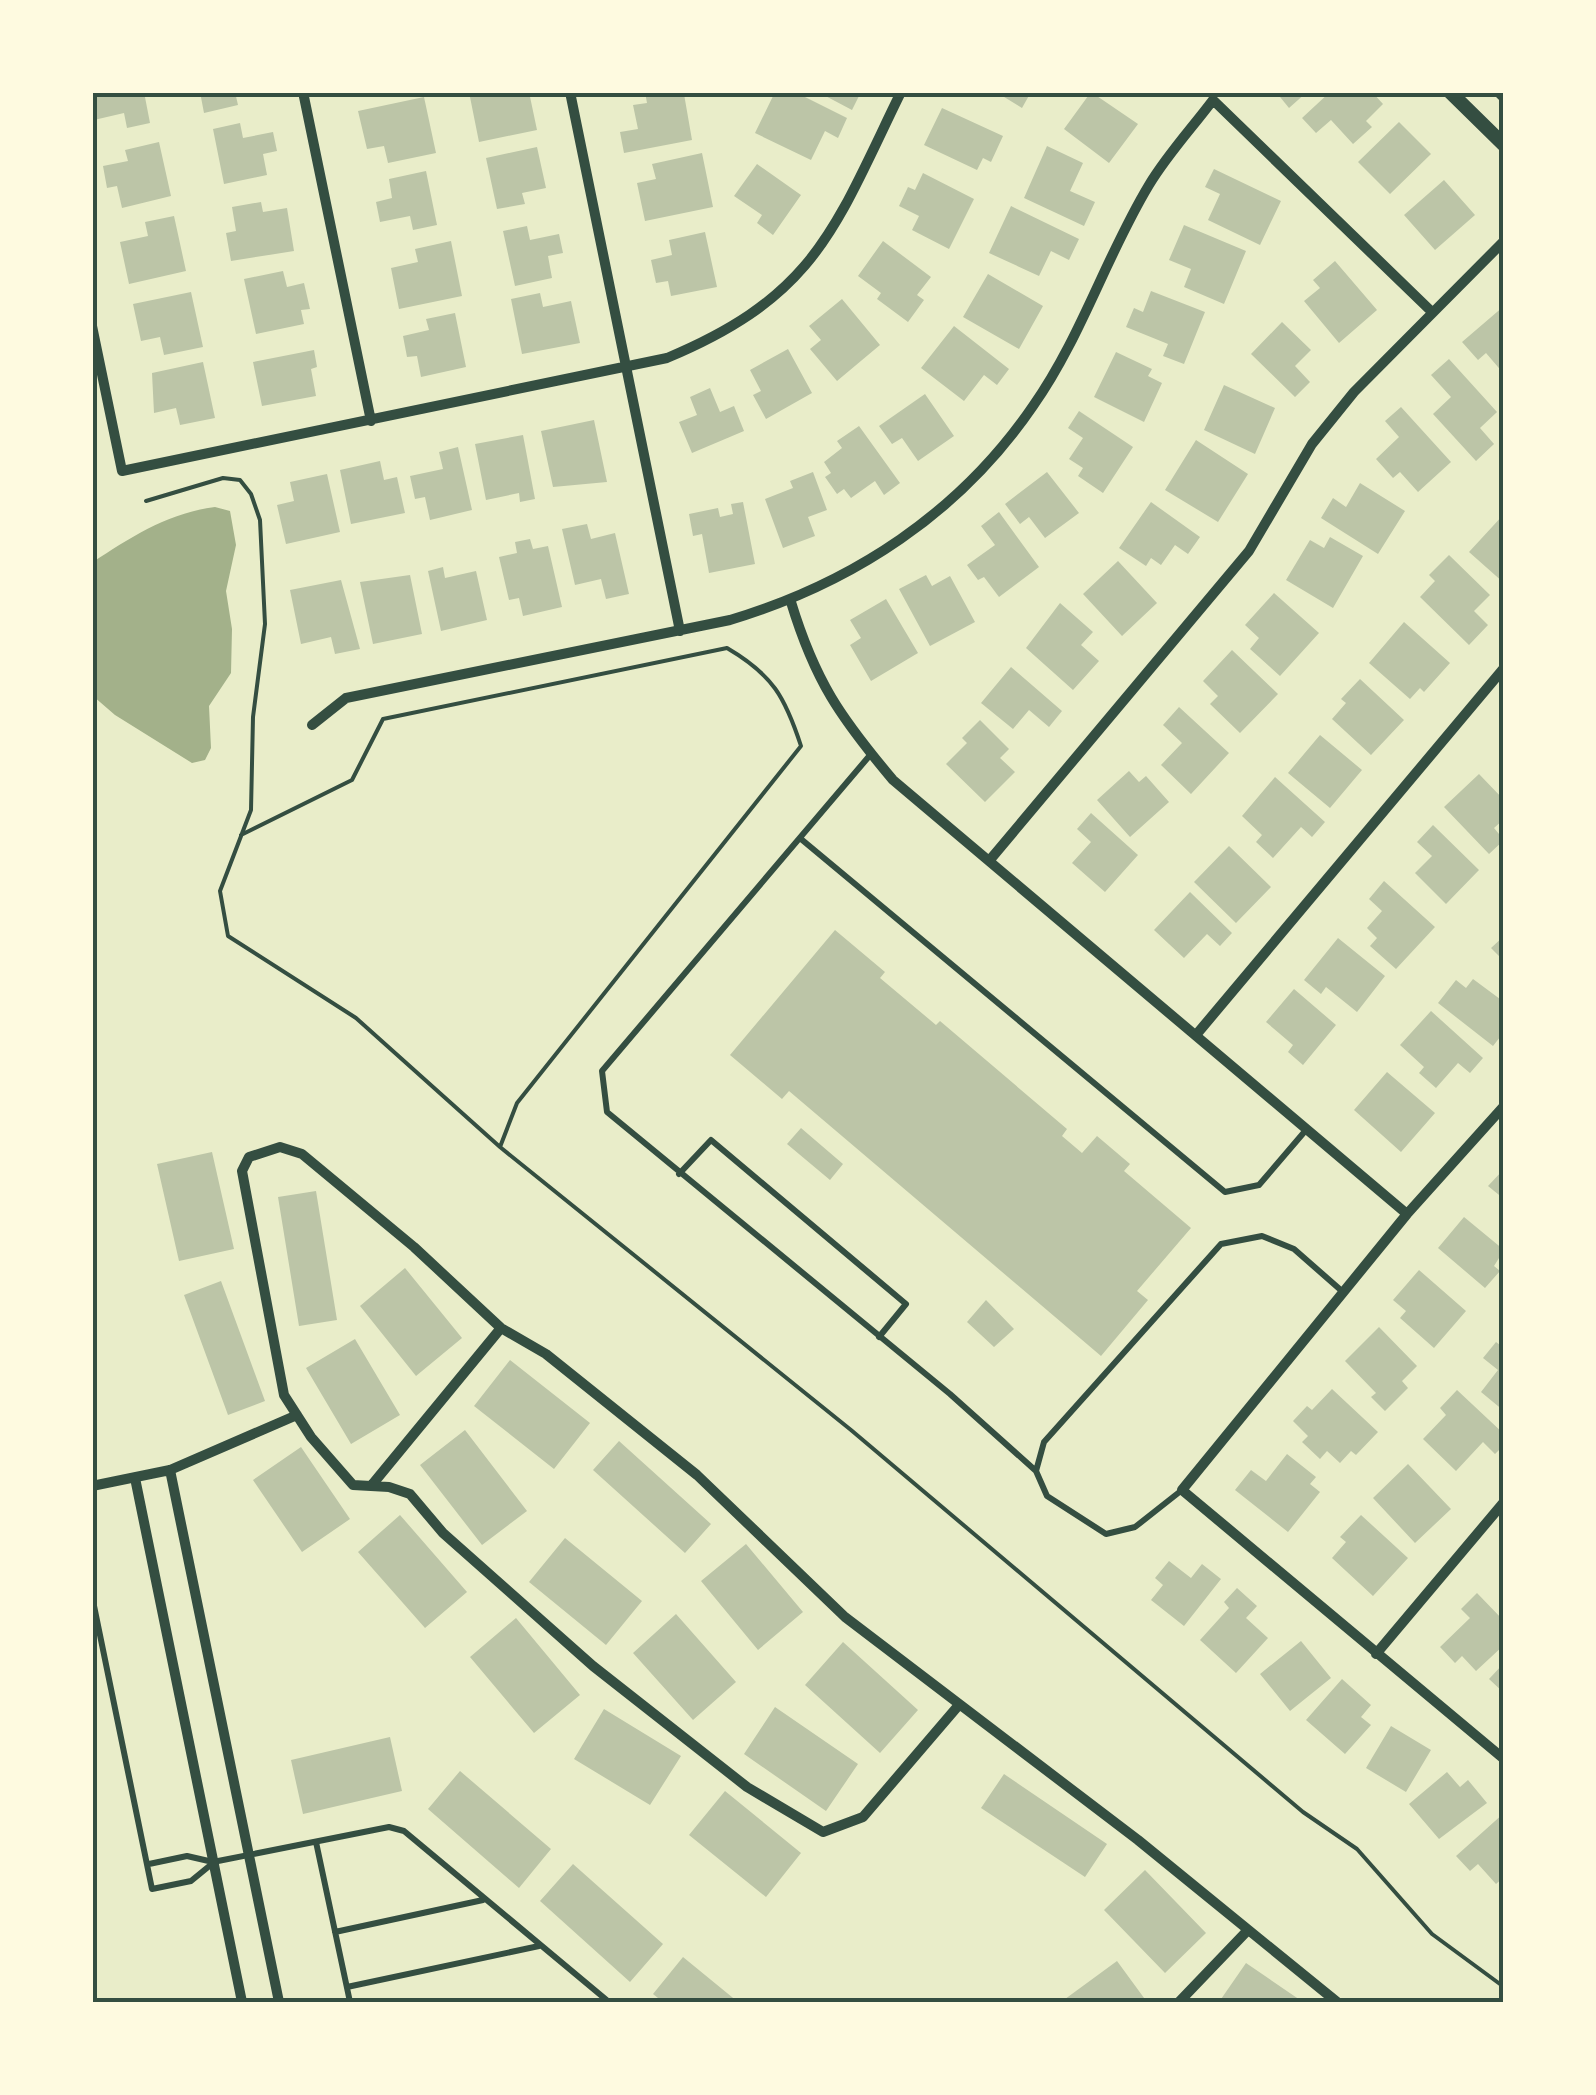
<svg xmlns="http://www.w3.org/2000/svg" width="1596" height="2095" viewBox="0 0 1596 2095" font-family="'Public Sans',sans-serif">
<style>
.water{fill:#a3b18a}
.building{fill:#bcc5a7}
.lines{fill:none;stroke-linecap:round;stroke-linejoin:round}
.path{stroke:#344e41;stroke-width:4}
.service{stroke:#344e41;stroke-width:6}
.minor{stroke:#344e41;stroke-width:10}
.tertiary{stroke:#344e41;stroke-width:14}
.neatline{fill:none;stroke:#344e41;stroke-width:4}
</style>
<rect width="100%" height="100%" fill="#e9edc9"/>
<path class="water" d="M215,507l15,4 6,34 -10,46 6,38 -1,44 -22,33 2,42 -6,12 -13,3 -77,-48 -22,-19v-134c38,-25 75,-49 122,-55z"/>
<path class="building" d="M106,92h38l6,31 -23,5 -3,-15 -30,7 -2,-21z
M200,92h35l3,13 -34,8z
M469,92h60l8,38 -58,12z
M645,92l39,2 8,46 -68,13 -4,-21 18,-3 -5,-24 14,-2z
M775,92h20l52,26 -9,20 -13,-7 -14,29 -56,-27z
M818,92h43l-9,18z
M996,92h35l-9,16z
M1091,92l47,32 -29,39 -45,-34z
M1276,92h31l-18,16z
M1330,92h42l11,12 -17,17 6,6 -19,17 -22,-24 -15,13 -14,-15z
M424,97l12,56 -48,10 -4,-17 -17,3 -9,-38z
M942,108l61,28 -12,26 -8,-4 -6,12 -53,-25z
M1399,122l32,32 -41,40 -32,-32z
M240,123l3,15 30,-6 4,19 -14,3 4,21 -43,9 -11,-55z
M159,142l12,54 -49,12 -5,-22 -10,2 -4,-22 25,-5 -3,-11z
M1047,146l36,17 -13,28 25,11 -11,24 -60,-28z
M537,147l9,41 -24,5 3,11 -28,5 -11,-51z
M702,153l11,54 -68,14 -8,-38 19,-4 -4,-15z
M757,164l44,31 -28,40 -16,-12 5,-8 -28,-19z
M1214,169l67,32 -21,44 -52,-25 12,-26 -15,-7z
M426,171l11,54 -24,5 -3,-14 -30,6 -4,-20 16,-4 -3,-19z
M923,173l51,26 -25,50 -37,-19 7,-14 -20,-10 9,-19 7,3z
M1444,180l31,35 -40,35 -31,-35z
M261,202l2,10 24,-4 7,43 -63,10 -5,-28 10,-2 -4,-24z
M1011,206l68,33 -10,21 -18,-9 -12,25 -50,-23z
M174,216l12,55 -57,13 -9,-42 28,-6 -3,-14z
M1184,225l62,26 -22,53 -40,-17 7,-18 -22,-9z
M527,226l3,14 29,-6 4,19 -15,3 4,22 -37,8 -12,-55z
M705,232l12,55 -46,9 -3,-15 -12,2 -5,-23 21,-5 -3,-15z
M451,241l11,55 -63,13 -8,-41 27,-6 -3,-13z
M883,241l48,36 -14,18 7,5 -16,22 -31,-23 4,-6 -23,-17z
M1335,261l42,49 -38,33 -35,-42 16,-13 -7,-8z
M283,271l4,16 17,-4 6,26 -9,1 3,14 -48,10 -12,-55z
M988,274l55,32 -24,43 -56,-32z
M1151,291l54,21 -21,52 -21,-8 5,-12 -42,-17 8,-19 9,4z
M191,292l12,55 -39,8 -4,-18 -19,4 -8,-37z
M540,293l3,14 28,-6 9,42 -58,11 -11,-55z
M842,299l38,46 -43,36 -27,-32 11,-9 -12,-14z
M1504,306v68l-18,-21 -8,7 -16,-18z
M455,313l11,54 -45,10 -4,-21 -10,1 -4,-21 26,-6 -3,-11z
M1282,322l29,28 -16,16 15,16 -15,15 -44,-43z
M954,326l55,43 -12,16 -13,-10 -20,26 -43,-33z
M788,349l24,44 -46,26 -13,-24 8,-4 -11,-21z
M314,350l3,17 -6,2 5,27 -54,10 -9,-44z
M1116,352l36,17 -4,7 14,7 -18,39 -50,-25z
M1449,359l48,53 -17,16 14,16 -18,17 -43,-47 18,-17 -20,-22z
M203,362l12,56 -35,7 -4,-17 -22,5 -2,-40z
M1224,385l51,23 -20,46 -51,-24z
M710,388l10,24 14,-6 10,25 -52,22 -13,-31 18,-7 -7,-18z
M925,394l29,42 -36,25 -16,-23 -10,6 -13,-18z
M1401,407l50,55 -33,30 -18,-20 -7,6 -17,-19 23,-22 -14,-16z
M1079,411l54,36 -30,46 -25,-17 5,-8 -14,-9 14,-21 -15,-10z
M594,420l13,62 -54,5 -12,-56z
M859,426l41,57 -16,12 -9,-14 -24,17 -7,-9 -7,5 -12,-17 6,-4 -7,-11 18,-14 -5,-7z
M523,435l12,64 -15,3 -1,-9 -33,7 -11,-56z
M1196,440l52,34 -30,48 -53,-32z
M458,447l14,63 -42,10 -5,-23 -10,2 -5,-23 33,-7 -4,-17z
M380,461l4,19 13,-3 8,36 -54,11 -11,-54z
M813,472l14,38 -19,7 7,19 -32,12 -18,-49 28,-11 -3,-7z
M1047,472l32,41 -34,25 -16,-21 -9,7 -15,-20z
M327,474l13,58 -54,12 -9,-39 17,-4 -4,-19z
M1360,483l45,28 -27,43 -57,-36 12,-20 13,9z
M743,502l12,62 -46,9 -7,-39 -9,2 -4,-22 29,-6 2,9 13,-3 -2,-10z
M1151,502l49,35 -12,17 -13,-9 -14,20 -10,-7 -5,8 -27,-18z
M999,512l40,55 -40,30 -15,-20 -6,3 -11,-15 28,-20 -14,-19z
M1504,514v69l-35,-31z
M587,524l4,15 24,-6 14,61 -23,5 -5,-20 -26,6 -13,-56z
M1330,537l33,19 -30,52 -47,-28 24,-40 14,8z
M530,539l3,10 15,-3 14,61 -39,9 -4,-18 -10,2 -10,-43 18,-4 -2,-11z
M1449,555l41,40 -16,16 14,14 -19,20 -49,-48 15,-16 -6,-6z
M1118,561l39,42 -35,33 -39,-42z
M443,567l2,11 31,-7 11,49 -46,11 -13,-60z
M410,575l12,59 -49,10 -13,-62z
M926,575l6,11 18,-10 25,46 -45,24 -31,-57z
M341,580l19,69 -25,5 -4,-17 -30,7 -11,-54z
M1274,593l45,40 -39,43 -30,-27 9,-11 -14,-13z
M886,599l32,54 -47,28 -21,-36 11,-7 -11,-18z
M1060,603l33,29 -12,13 18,16 -26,29 -47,-42z
M1404,622l46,41 -26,29 -4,-4 -10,11 -41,-36z
M1232,650l46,44 -38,39 -30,-29 8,-8 -15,-15z
M1011,667l51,44 -13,16 -20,-17 -16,19 -32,-26z
M1360,679l44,41 -33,35 -39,-36 14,-16 -5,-4z
M1179,707l50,46 -38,41 -30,-29 21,-22 -19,-18z
M980,720l29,29 -9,9 15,14 -30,30 -39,-38 21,-21 -5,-5z
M1320,735l42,35 -32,38 -42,-35z
M1129,771l10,11 7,-6 23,26 -39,35 -33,-37z
M1479,774l25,26v19l-10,9 10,12 -15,14 -45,-47z
M1275,777l50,45 -13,15 -11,-10 -28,31 -17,-16 6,-7 -20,-19z
M1091,813l47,42 -33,37 -33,-29 19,-21 -14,-13z
M1433,825l46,45 -33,34 -31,-31 17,-17 -15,-14z
M1229,846l42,41 -35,36 -42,-41z
M1384,881l51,46 -39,42 -26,-23 7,-8 -10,-10 15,-17 -13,-12z
M1190,892l42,41 -12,13 -13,-12 -23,24 -30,-28z
M835,930l50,42 -5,6 56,47 4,-4 127,108 -5,7 20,17 15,-17 33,28 -6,7 67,57 -54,63 11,9 -47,56 -312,-265 -7,8 -52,-44z
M1504,936v25l-13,-13z
M1338,938l47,38 -28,36 -31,-25 -5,7 -17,-14z
M1473,979l31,23v30l-11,14 -55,-43 18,-23 10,8z
M1294,989l42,36 -33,40 -15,-13 5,-7 -27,-23z
M1431,1011l52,47 -13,15 -12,-10 -22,25 -17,-15 5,-6 -24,-22z
M1387,1072l48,41 -34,39 -47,-42z
M801,1128l42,36 -13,16 -43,-36z
M212,1152l22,97 -55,12 -22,-97z
M1504,1169v30l-16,-13z
M316,1191l21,129 -38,6 -21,-129z
M1464,1217l40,33 -10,16 6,5 -15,17 -47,-40z
M405,1268l57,70 -46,38 -56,-70z
M1419,1270l47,41 -32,37 -34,-30 6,-7 -13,-11z
M221,1281l44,120 -37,14 -44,-120z
M986,1300l28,29 -20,18 -27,-25z
M1379,1327l38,39 -15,15 6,7 -23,23 -14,-14 5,-4 -31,-32z
M355,1339l45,76 -49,29 -45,-76z
M1496,1342l8,6v63l-23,-19 17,-22 -15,-12z
M510,1360l80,63 -36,46 -80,-63z
M1332,1389l46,43 -22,23 -5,-4 -11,12 -13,-12 -7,8 -18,-17 6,-6 -15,-15 14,-15 5,4z
M1457,1390l47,44v11l-9,9 -12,-12 -27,29 -33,-32 23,-24 -6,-7z
M465,1430l62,81 -45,34 -62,-80z
M619,1441l92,83 -26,29 -92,-83z
M301,1447l49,72 -48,33 -49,-72z
M1287,1454l29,23 -6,7 10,8 -32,40 -53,-42 16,-20 15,11z
M1408,1464l43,45 -36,34 -42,-45z
M400,1515l67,77 -42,36 -67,-76z
M1361,1515l47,43 -35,38 -41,-38 14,-16 -6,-5z
M565,1538l77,63 -36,44 -77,-63z
M746,1544l57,68 -45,38 -57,-69z
M1169,1561l22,17 11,-14 19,15 -37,47 -33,-26 12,-15 -8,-7z
M1237,1588l20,18 -11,12 22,20 -32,35 -36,-33 29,-32 -5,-6z
M1477,1593l27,28v24l-28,26 -14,-15 -7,7 -15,-16 30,-29 -9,-9z
M676,1614l60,68 -43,38 -60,-67z
M516,1618l64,77 -46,38 -64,-76z
M1301,1641l30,37 -41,33 -30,-37z
M843,1642l75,68 -38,43 -75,-68z
M1504,1663v30l-15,-14z
M1342,1679l29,26 -10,12 10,8 -26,29 -39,-34z
M775,1707l83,57 -32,47 -82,-57z
M604,1709l77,47 -31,49 -76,-46z
M1391,1726l40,24 -25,42 -40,-24z
M390,1737l12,54 -99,23 -12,-54z
M460,1771l91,78 -32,39 -91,-79z
M1447,1772l13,15 8,-7 19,23 -48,36 -30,-35z
M1004,1774l103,70 -22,33 -104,-69z
M725,1791l76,62 -35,44 -77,-62z
M1504,1813v64l-8,7 -18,-20 -8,7 -14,-15z
M573,1864l90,80 -33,38 -90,-81z
M1145,1870l61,63 -41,40 -61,-63z
M683,1957l55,45h-75l-10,-8z
M1117,1961l30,41h-86z
M1246,1963l57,39h-84z"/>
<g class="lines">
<path class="path" d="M146,501l77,-23 17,2 11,14 9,26 5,104 -12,93 -2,93 -31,81 8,45 128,82 144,129 351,283 452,382 54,37 75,85 72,53
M241,835l111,-55 31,-61 344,-71c46,27 58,49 74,98l-284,357 -17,44"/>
<path class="service" d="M871,754l-269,317 5,41 343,282 86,77 11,25 59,38 29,-7 47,-37
M801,839l424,353 34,-7 47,-55
M679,1174l32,-34 195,164 -27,33
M1036,1471l8,-29 177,-198 41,-8 32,13 49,43
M92,1596l60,293 39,-8 22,-18
M316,1842l34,160
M149,1864l38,-8 26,6 176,-35 15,4 205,171
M335,1932l148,-32
M347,1987l192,-41"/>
<path class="minor" d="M303,92l68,329
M570,92l110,539
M92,326l30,145 545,-113c150,-63 167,-129 234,-266
M791,602c24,79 49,115 102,178l514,434
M312,725l34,-27 384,-78c123,-37 230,-107 303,-214 48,-68 73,-150 116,-221 18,-30 43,-57 64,-85l219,212
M989,861l260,-310 63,-107 42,-52 150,-151
M1196,1035l308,-367
M1504,1106l-97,108 -225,276 322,269
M170,1470l109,532
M135,1478l107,524
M92,1486l78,-16 127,-55
M371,1486l130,-158
M1376,1654l128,-152
M958,1706l-95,111 -40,15 -76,-45 -154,-121 -150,-133 -33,-39 -21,-7 -36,-2 -42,-48 -27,-42 -42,-224 7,-14 31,-10 22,7 112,93 87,81 45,26 151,121 148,142 293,223 199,162
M1179,2002l69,-72"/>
<path class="tertiary" d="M1450,92l54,53
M1501,92l3,3"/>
</g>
<rect width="1596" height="2095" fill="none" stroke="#fefae0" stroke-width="190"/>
<rect x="95" y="95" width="1406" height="1905" class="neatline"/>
</svg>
